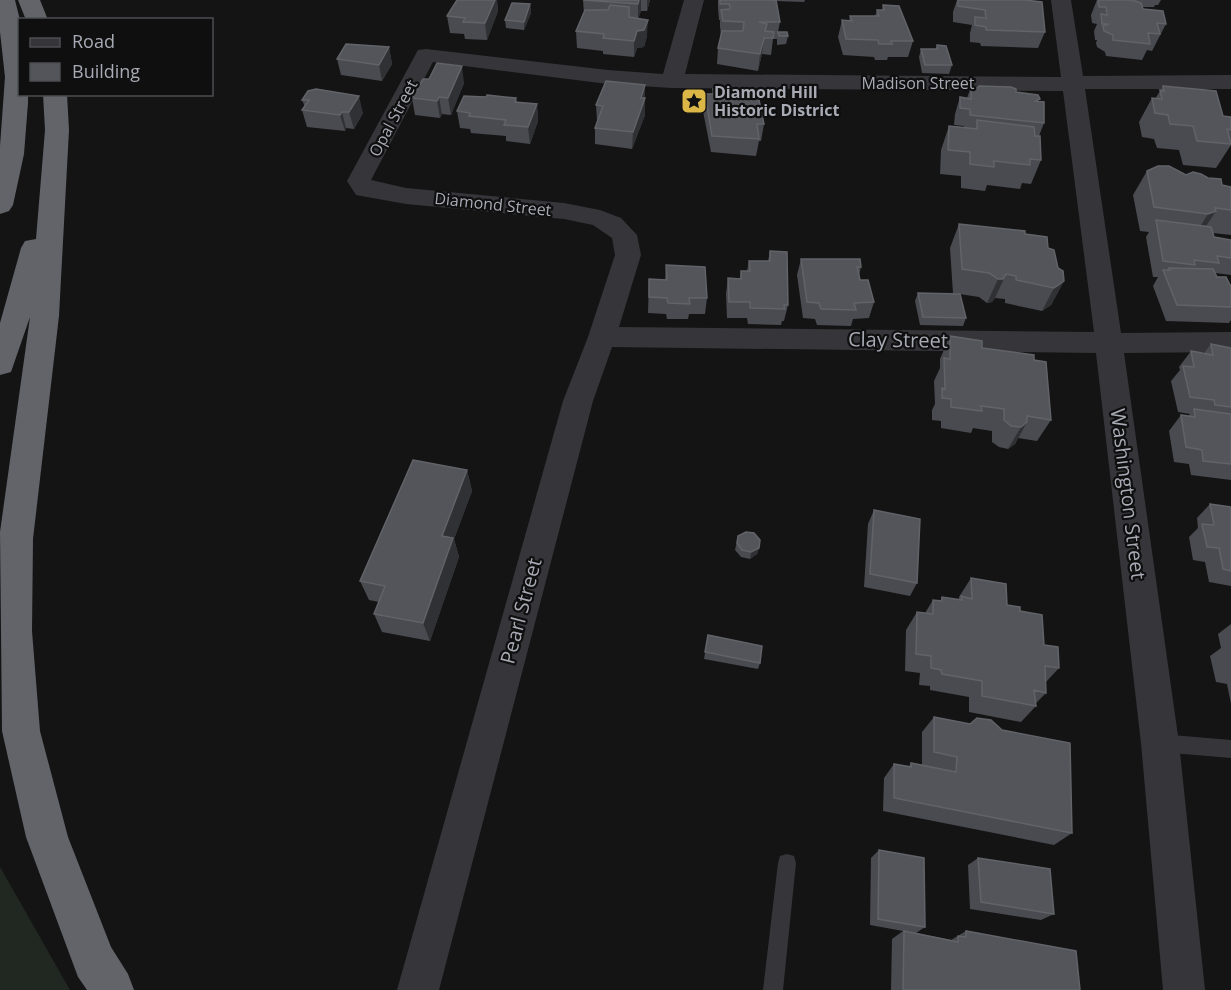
<svg xmlns="http://www.w3.org/2000/svg" width="1231" height="990" viewBox="0 0 1231 990" font-family="'Open Sans',sans-serif">
<style>
.green{fill:#212822}
.lines{fill:none;stroke-linecap:round;stroke-linejoin:round}
.lane{fill:#36363a;fill-rule:evenodd}
.street{fill:#36363a;fill-rule:evenodd}
.highway{fill:#62646a;fill-rule:evenodd}
.wall{fill:#4a4b50}
.shaded-wall{fill:#303134}
.building{fill:#54555a;stroke:#616368;stroke-width:1.5}
.labels{text-anchor:middle;stroke-width:4.5;stroke-linejoin:round;paint-order:stroke}
.far-street-label{font-size:16px;fill:#a8aab4;stroke:#0f0f10}
.far-poi-label{font-size:16px;font-weight:bold;fill:#a8aab4;stroke:#0f0f10;text-anchor:start}
.street-label{font-size:20px;fill:#a8aab4;stroke:#0f0f10}
</style>
<rect width="100%" height="100%" fill="#141415"/>
<path class="green" d="M0,867l70,123h-70z"/>
<g class="lines">
<path class="lane" d="M1160,734l71,6v18l-71,-6 -6,-3 -3,-6 3,-6z
M787,854l7,2 2,7 -13,127h-20l15,-127 2,-7z"/>
<path class="street" d="M684,0h20l-19,74 376,3 -10,-77h20l12,76 148,-1v14h-146l36,244 110,-1v20l-107,1 55,390 26,247h-42l-22,-247 -45,-390 -484,-6 -19,54 -154,589h-42l166,-589 25,-64 27,-82 -3,-17 -19,-13 -29,-6 -158,-15 -50,-9 -9,-14 71,-131 8,-1 182,21 55,4zM433,62l175,22 64,4 391,3 31,241 -475,-5 22,-72 -4,-20 -16,-17 -21,-8 -36,-7 -158,-15 -35,-8z"/>
<path class="highway" d="M0,0h15l5,20v74h8v9l-4,51 -11,51 -4,6 -9,3v-68l5,-69 -5,-45z
M18,0h22l8,20h-22z
M43,94h24l2,36 -10,186 -26,223 -1,92 8,100 28,106 43,110 17,27 6,16h-47l-9,-13 -52,-140 -24,-106 -2,-199 30,-215 -19,55 -11,3v-52l21,-75 4,-7 11,-2 9,-109z"/>
</g>
<path class="wall" d="M457,0h40l1,11 -11,29 -22,-1 -1,-5 -14,-1 -3,-17z
M583,0h67l-3,11h-6l-3,7 9,18 -3,11 -7,1 -3,9 -31,-3v-3l-26,-3 -1,-17 8,-17z
M718,0h87l-1,2 -28,-1 4,21 -2,10 10,4 -2,8 -9,1v-6h-4l-2,16 -9,-1 -4,17 -41,-7 1,-16 3,-12 -1,-10v-6h-1l-1,-12z
M957,0h74l14,32 -7,16 -57,-2 -1,-3 -10,-1v-9l2,-8 -19,-3v-10z
M1097,0h64l-3,5h-3l-1,2h-12l1,2 23,15 -14,27 -5,-1 -5,10 -36,-4 -1,-4 -8,-5 -1,-4 1,-3h-2l-1,-9 3,-7 -5,-1 -1,-8z
M530,4l1,9 -7,17 -18,-2 -1,-8z
M883,5l30,36 -5,16h-20l-1,3h-12l-1,-3 -31,-2 -5,-18 4,-17 7,1 1,-5h25l2,-6h5z
M937,45l15,20 -3,9 -27,-1 -3,-16 2,-8h15z
M389,47l3,17 -10,17 -41,-6 -4,-16z
M429,79l35,4 -13,32 -9,-1 -2,4 -25,-3 -3,-17z
M1163,86l60,30 8,1v28l-15,23 -33,-3 -4,-15 -22,-2 -3,-9 -12,-2 -3,-15 13,-24 3,1z
M971,87l45,5 23,9 5,22 -5,13 2,24 -10,24 -9,-1 -2,6 -33,-4 -2,6 -24,-3v-12l-21,-2 1,-24 8,-24 15,1v-1l-10,-1 1,-11 5,-17 7,1z
M713,89l34,6 17,29 -3,17h-2l-3,15 -45,-4 -8,-41 2,-17h7z
M308,91l55,22 -9,16 -8,-1 -1,3 -38,-4 -5,-17 3,-3 -3,-7z
M516,98l1,4 20,2 1,17 -8,23 -24,-3v-5l-35,-3 -1,-4 -10,-1 -3,-17z
M644,98h1v17l-13,34 -37,-5v-16l2,-7 -1,-16z
M1147,171l39,4 36,10 9,2v48l-18,-2 1,4 17,3v35l-16,-2 16,34v13l-2,3 -63,-2 -13,-35 5,-9h-5l-7,-40 3,-5 -9,-1 -7,-36z
M959,224l66,10 23,14 16,33 -13,24 -9,6 -37,-8v-4l-10,-1 -3,4 -5,1 -8,-6 -26,-4 -3,-45z
M770,251l18,54 -4,16h-2l-1,4 -33,-1 -1,-6h-20l-1,-24 2,-16 12,1 1,-8h6l2,-10h19z
M801,259l60,8 -2,9 1,4 14,22 -5,16 -16,1 -2,7 -34,-1 -2,-6 -12,-1 -6,-43z
M666,265l41,33 -2,16h-16l-1,5h-21l-1,-5 -18,-1 1,-34 16,1z
M918,293l48,25 -3,8 -43,-1 -5,-24z
M950,336l32,12 52,12 17,60 -14,21 -19,-3 -3,6 -7,5 -9,-2 -7,-5v-11l-19,-3 -2,5 -30,-5v-7l-9,-1v-10l3,-6 -1,-23 6,-13v-9z
M1211,344l20,4v132l-40,-5 -2,-11 -15,-2 -5,-31 12,-16 7,1 2,-2 -12,-2 -7,-31 9,-11 -1,-3 12,-16 13,2z
M467,470l5,21 -18,48 5,18 -29,84 -48,-9 -8,-18 5,-12 -10,-2 -9,-19z
M1210,504l21,3v79l-22,-4 -4,-20 -12,-2 -4,-23 9,-9 -1,-10z
M874,510l43,73 -7,13 -46,-9 4,-63z
M738,536l21,12 -2,6 -7,5 -9,-2 -6,-7z
M971,578l36,27 13,6 39,57 -13,14v11l-10,10v3l-15,16 -52,-10v-15l-39,-7v-4l-11,-1 1,-12 -15,-2 1,-41 11,-18 8,1 8,-13 7,1 2,-4 17,3v-3z
M1231,624v80l-4,-20 -11,-2 -6,-26 11,-8 -3,-14z
M708,635l52,28 -2,6 -54,-10z
M934,717l138,116 -18,12 -171,-34 1,-33 10,-14 15,2 2,-3 11,2v-33z
M879,850l46,77 -9,6 35,7 15,-9 114,59h-189l1,-51 11,-8 -33,-6 1,-67z
M978,858l76,56 -13,6 -71,-11 -2,-44z"/>
<path class="shaded-wall" d="M495,0h2l1,11 -11,29 -2,-17z
M639,0h2v11l-3,9v-16z
M647,0h3l-3,11z
M530,4l1,9 -7,17v-8z
M648,20l-1,16 -3,11 -7,1 -3,9v-16l3,-10z
M764,38l-2,16 -4,17 2,-17z
M389,47l3,17 -10,17 -3,-16z
M462,66l2,17 -13,32 -3,-17z
M645,85v30l-13,34 1,-17z
M359,96l4,17 -9,16 -5,-17z
M439,97l3,17 -2,4 -3,-17z
M537,104l1,17 -8,23 -2,-17z
M342,112l4,16 -1,3 -5,-16z
M1216,211l-16,24 -7,3 15,-24z
M1006,274l-11,24 -3,4 -5,1 11,-24z
M1064,281l-13,24 -9,6 12,-23z
M1027,422l-12,22 -7,5 13,-22z
M467,470l5,21 -18,48 5,18 -29,84 -7,-18 19,-87z
M759,548l-2,6 -7,5 1,-7z"/>
<path class="building" d="M457,0h38l-10,23 -22,-1 2,-4 -18,-2z
M583,0h56l-1,4z
M720,0h56l4,22h-21l8,2 -2,7 9,1 -1,6h-9l-4,16 -42,-6 4,-17h21l1,-9 -21,-1 -2,-11 9,-1v-2l-1,-3h-9z
M958,0h67l17,2 3,30 -59,-2v-3l-11,-2v-8l11,1 -1,-8 -27,-4z
M1098,0h34l9,3 2,6 20,2 3,13 -9,-1 3,11 -12,-1 2,11 -37,-4v-5l-9,-4 -1,-5 6,-2h-7l-1,-10 6,1 -1,-8h-7z
M512,3l18,1 -6,18 -19,-2z
M610,5l19,2v10l19,3 -4,10 -7,1 -3,10 -31,-3 1,-4 -28,-3 9,-21h23z
M883,5l16,1 14,35h-22l1,3h-13l-1,-4 -32,-1 -4,-19 10,1 -2,-5h29l-2,-6h7z
M778,32h9l1,4h-9z
M346,44l43,3 -10,18 -42,-6z
M937,45l9,1 6,19h-27l-4,-16h16z
M437,63l25,3 -14,32 -9,-1 -2,4 -25,-3 11,-19h6z
M606,81l39,4 -4,13h4l-12,34 -38,-4 8,-22 -7,-1z
M979,86l32,1 5,2v3l22,3 2,4 -4,2 8,1v21l-74,-8v-6l-10,-1v-11l11,2v-12l7,1z
M1163,86l53,5 7,25 8,1v13l-4,-1 4,15 -34,-3 -4,-15 -23,-2 -2,-9 -13,-2 -3,-15 10,1 -2,-9 4,1z
M316,89l43,7 -10,16h-7l-2,3 -38,-5 7,-10h-7l6,-9z
M713,89h33l1,6h11l6,29h-7l2,15 -47,-3 -7,-42h9z
M487,95l29,3 -1,4 22,2 -9,23 -24,-2 2,-5 -37,-4 1,-3 -13,-2 7,-15 22,1z
M977,120l57,7 1,9h5l1,24 -11,-1v6l-36,-4v6l-24,-3v-12l-22,-2 1,-24 28,3z
M1158,166h11l17,9 7,-3 8,2 7,4 13,1 1,6 9,2v23l-16,-2 1,3 -8,3 -54,-7 -7,-36z
M1156,220l55,7 3,10 17,3v18l-14,-2 2,7 -25,-3 1,5 -32,-4z
M959,224l66,7v3l22,3 1,11 6,2 4,18 5,3 1,10 -10,7 -38,-8v-4l-10,-2 -3,5h-5l-9,-6 -27,-4z
M770,251l17,1 1,53h-4l1,4 -35,-1v-6h-21l-1,-24 13,1v-8h9l-1,-10h21z
M801,259h59l1,8h-4l3,13h8l6,22 -20,1 2,7 -35,-1 -2,-6 -12,-1z
M666,265l39,2 2,31h-18l1,6 -22,-1 -1,-5 -18,-1v-18l18,1z
M1169,268l44,1 4,8h9l4,8h1v22l-54,-2 -14,-35h7z
M918,293l42,1 6,24 -43,-1z
M950,336l32,5v7l52,7v5l12,2 5,58 -24,-4v6l-6,5 -10,-1 -7,-6v-11l-23,-3 1,5 -31,-4v-8l-9,-1v-10l3,1 -1,-31 6,1z
M1211,344l20,4v59l-16,-2 -1,-5 -24,-3 -7,-31 11,1 -3,-16 22,4z
M1194,409l37,5v50l-28,-3 -1,-11 -16,-3 -5,-32 14,2z
M413,460l54,10 -25,66 11,2 -30,85 -49,-9 11,-28 -25,-5z
M1210,504l21,3v64l-8,-2 -4,-21 -12,-1 -5,-23 12,1z
M874,510l46,9 -3,64 -47,-9z
M746,532l8,1 6,7 -1,8 -8,4 -9,-2 -5,-7 1,-7z
M971,578l35,6 1,21 13,2v4l22,4 2,30 14,2 1,21 -14,-2 1,27 -12,-3 2,16 -54,-10v-15l-40,-7 -1,-4 -10,-2v-12l-15,-2 1,-42 16,2v-14l9,1v-4l20,3 -1,-4 11,3z
M708,635l54,11 -2,17 -55,-11z
M934,717l36,7 7,-6 14,2 11,10 68,13 2,90 -178,-35v-34l17,3v-4l45,9 1,-15 -23,-5z
M879,850l45,8 1,69 -47,-8z
M978,858l72,11 4,45 -73,-12z
M904,931l54,11v-6l8,1v-6l110,20 4,39h-177z"/>
<defs>
<g id="sight-square" transform="scale(1.35)"><rect x="-9" y="-9" width="18" height="18" rx="4" fill="#dab747" stroke="#0f0f10"/><path d="M0-6L1.8-2.2L6-1.7L2.9 1.2L3.7 5.4L0 3.3L-3.7 5.4L-2.9 1.2L-6-1.7L-1.8-2.2Z" fill="#111"/></g>
</defs>
<g fill-rule="evenodd">
<use href="#sight-square" x="694" y="101"/>
</g>
<g class="labels">
<g class="far-street-label">
<text x="918" y="89">Madison Street</text>
<text transform="translate(393 118) rotate(-62)" y="6">Opal Street</text>
<text transform="translate(493 204) rotate(6)" y="6">Diamond Street</text>
</g>
<g class="far-poi-label">
<text x="714" y="98">Diamond Hill<tspan x="714" dy="18">Historic District</tspan></text>
</g>
<g class="street-label">
<text transform="translate(898 340) rotate(1)" y="7">Clay Street</text>
<text transform="translate(1128 494) rotate(83)" y="7">Washington Street</text>
<text transform="translate(521 611) rotate(-75)" y="7">Pearl Street</text>
</g>
</g>
<rect x="18" y="18" width="195" height="78" fill="#0f0f10" stroke="#4c4d52" stroke-width="1.5"/>
<rect x="30" y="38" width="30" height="9" fill="#36363a" stroke="#4c4d52" stroke-width="1.5"/>
<text x="72" y="48" font-size="18" fill="#a8aab4">Road</text>
<rect x="30" y="63" width="30" height="18" fill="#54555a" stroke="#4c4d52" stroke-width="1.5"/>
<text x="72" y="78" font-size="18" fill="#a8aab4">Building</text>
</svg>
